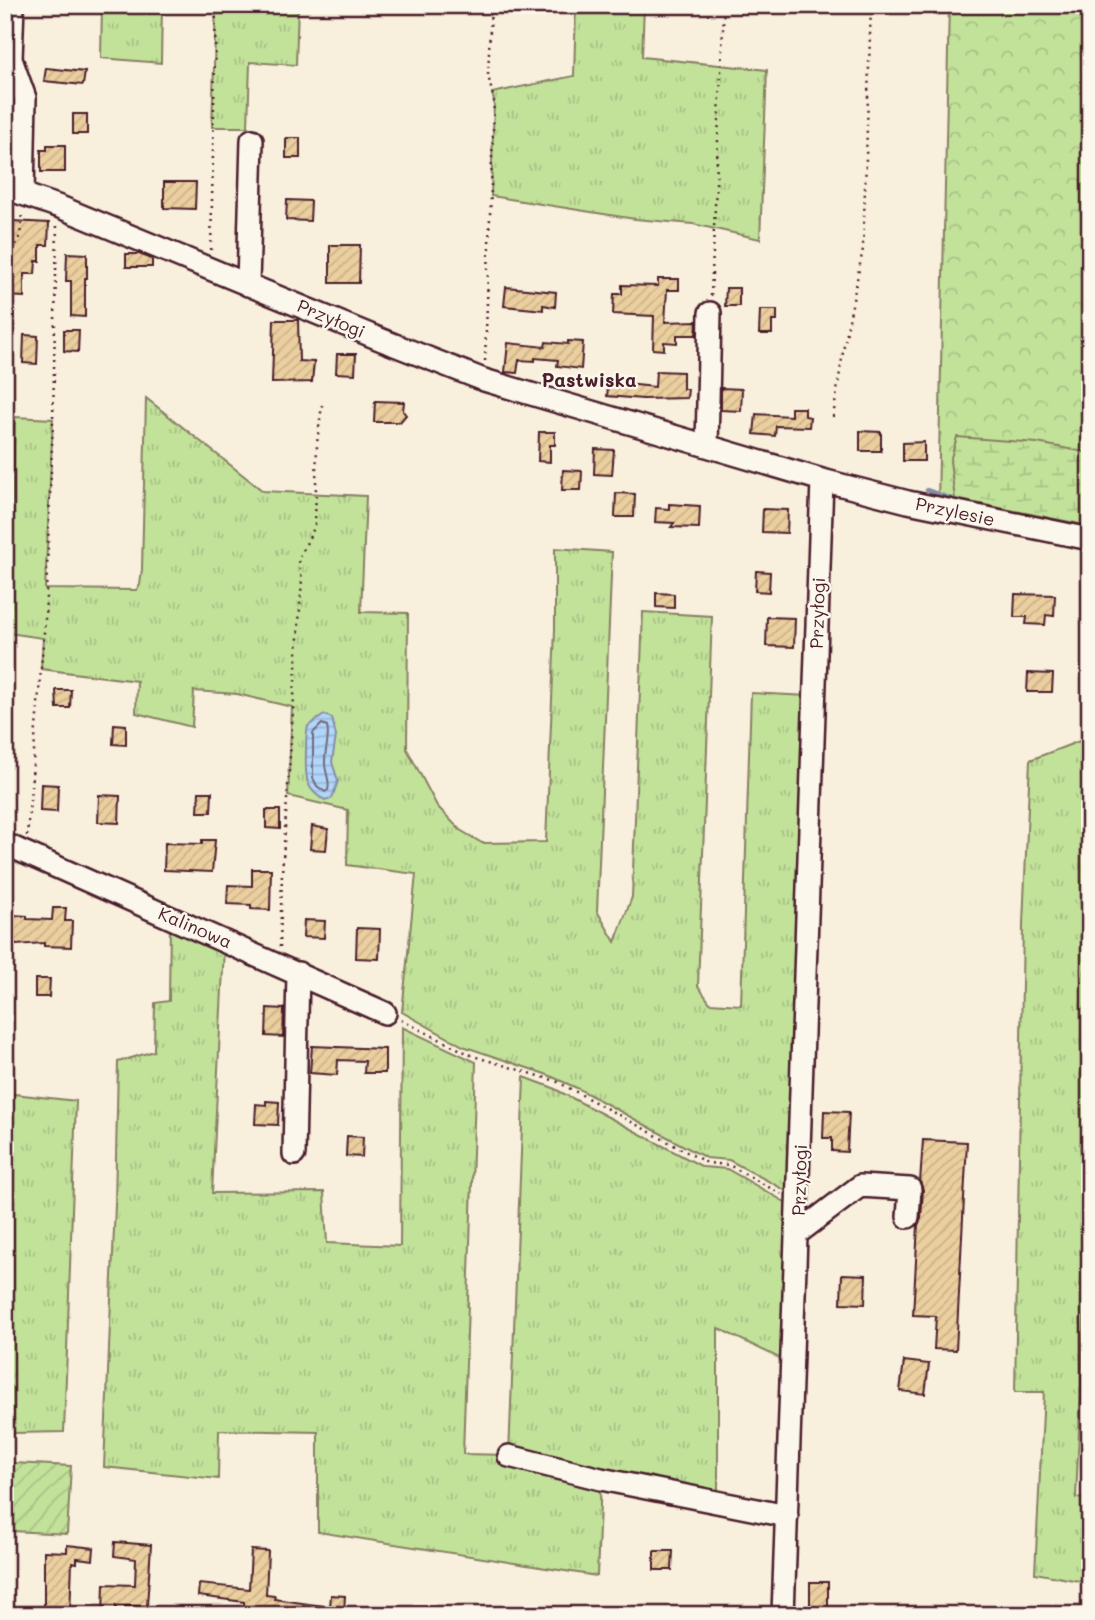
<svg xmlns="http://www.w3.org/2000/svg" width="1095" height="1620" viewBox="0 0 1095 1620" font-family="Mali,sans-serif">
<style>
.grass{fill:url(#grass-tufts);stroke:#868062;stroke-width:2}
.forest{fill:url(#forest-crowns);stroke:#868062;stroke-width:2}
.wetland{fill:url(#wetland-marsh);stroke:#868062;stroke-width:2}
.garden{fill:url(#garden-furrows);stroke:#868062;stroke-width:2}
.water{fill:url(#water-rules);stroke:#878da7;stroke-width:2}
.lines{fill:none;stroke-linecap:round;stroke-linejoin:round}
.shore{stroke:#73687d;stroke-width:2}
.stream{stroke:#878da7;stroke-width:4.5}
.building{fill:url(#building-hatch);stroke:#4a1f2b;stroke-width:2}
.minor-casing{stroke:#4a1f2b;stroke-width:26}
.path{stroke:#4a1f2b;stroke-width:2.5;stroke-dasharray:2 5;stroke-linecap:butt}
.minor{stroke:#fbf7ec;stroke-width:21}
.labels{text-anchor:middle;stroke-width:5;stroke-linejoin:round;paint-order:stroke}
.street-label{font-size:18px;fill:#4a1f2b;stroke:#fbf7ec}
.neighbourhood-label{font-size:19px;font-weight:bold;fill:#4a1f2b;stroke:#fbf7ec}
</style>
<defs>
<pattern id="grass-tufts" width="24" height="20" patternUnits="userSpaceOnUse" patternTransform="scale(1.75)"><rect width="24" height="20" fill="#c2e29a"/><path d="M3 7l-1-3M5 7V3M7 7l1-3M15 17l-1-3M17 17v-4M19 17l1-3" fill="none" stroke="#a8c185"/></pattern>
<pattern id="forest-crowns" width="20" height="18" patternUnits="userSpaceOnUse" patternTransform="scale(1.75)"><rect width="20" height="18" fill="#c2e29a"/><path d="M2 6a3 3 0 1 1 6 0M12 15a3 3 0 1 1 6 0" fill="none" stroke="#a8c185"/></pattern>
<pattern id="wetland-marsh" width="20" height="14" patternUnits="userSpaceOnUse" patternTransform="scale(1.75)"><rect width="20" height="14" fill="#c2e29a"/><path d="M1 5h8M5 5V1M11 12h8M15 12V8" fill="none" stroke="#a8c185"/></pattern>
<pattern id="garden-furrows" width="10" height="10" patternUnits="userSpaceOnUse" patternTransform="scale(1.75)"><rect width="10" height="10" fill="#c2e29a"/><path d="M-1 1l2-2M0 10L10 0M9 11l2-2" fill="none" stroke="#a8c185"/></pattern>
<pattern id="water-rules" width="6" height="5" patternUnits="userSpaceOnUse" patternTransform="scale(1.75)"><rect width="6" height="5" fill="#b0d6f9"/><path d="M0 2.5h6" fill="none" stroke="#99b7d6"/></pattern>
<pattern id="building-hatch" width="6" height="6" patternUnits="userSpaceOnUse" patternTransform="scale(1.75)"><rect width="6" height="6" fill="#ebcf9f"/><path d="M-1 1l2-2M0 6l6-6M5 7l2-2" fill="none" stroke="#cbb189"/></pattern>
</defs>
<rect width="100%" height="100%" fill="#f8efdd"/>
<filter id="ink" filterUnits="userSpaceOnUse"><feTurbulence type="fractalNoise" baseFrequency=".0143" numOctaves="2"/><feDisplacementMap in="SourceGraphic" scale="14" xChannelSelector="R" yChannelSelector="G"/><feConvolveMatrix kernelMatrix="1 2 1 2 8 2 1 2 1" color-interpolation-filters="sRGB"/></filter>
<g filter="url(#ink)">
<path class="grass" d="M102,5h60l-1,58 -60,-5z
M216,5h82l-2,60 -46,-3 -2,65h-36z
M576,5h68l-2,52 125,13 -7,169 -67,-15 -58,-5 -144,-23 3,-95 -2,-8 82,-17z
M146,398l117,93 103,5 -5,116 47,1 -1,136 30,57 23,24 22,13 64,-1 9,-213v-81l57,4 -15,359 18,31 17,-45 11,-285 69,4 -14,370 12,17 31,2 10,-312 58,3 -15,499 -65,-35 -23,-2 -127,-69 -31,-14 -85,-29 -61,-34 14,-138 -69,-9 1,-55 -60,-14 4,-89 -55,-13 -43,-3 -2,36 -56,-14 1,-32 -96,-12 2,-31 -35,-5 7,-216 38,2 -8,170 91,1 4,-5 2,-16z
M1090,737v450l-14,311 14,2v83l-55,-10 9,-181h-29l8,-468 7,-164z
M170,924l54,24 -12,245 112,-1 3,51 73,3 2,-219 74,35 -13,392 46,1 15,-378 27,10 152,80 24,2 65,37 -7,155 -67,-33v175l-117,-24 -4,97 -279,-44v-100l-99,-2 -1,49 -114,-12 11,-262 3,-143 36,-11 1,-48 14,-2z
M5,1093l71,8 -12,331 -51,1 -8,-15z"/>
<path class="forest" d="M949,5h141v527l-152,-30z"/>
<path class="wetland" d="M957,437l80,6 53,10v73l-135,-27 -5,-38z"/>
<path class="garden" d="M13,1463l58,3 -4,68 -55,-3z"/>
<path class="water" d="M324,715l8,3 4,18 -4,26 6,19 -6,17 -7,2c-23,-11 -19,-29 -19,-51 0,-8 0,-15 2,-23z"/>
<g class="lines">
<path class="shore" d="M322,724l5,2c3,13 -2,22 -2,35 -1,11 6,18 3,29l-3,2 -8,-6 -4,-8v-45z"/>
<path class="stream" d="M927,490l39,14"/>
</g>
<path class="building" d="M46,68l39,4 -2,13 -39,-4z
M73,114h14v20h-14z
M286,138h14v20h-14z
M47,145h18v27h-24v-22h6z
M164,182h32l-1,27 -31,-1z
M287,200l24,1 -1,20 -24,-1z
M12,221l37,2 -1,22h-8v16h-4l-1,13h-11v23l-18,-1 -1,-72 7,1z
M330,245h30l-1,38h-29z
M67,253l20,1v24h-2v39l-14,-1v-35h-5z
M126,254h13l13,5v8h-26z
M658,279h21v11h-12l-2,32 32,-1 -1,14h-19v8l-13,-1v8l-11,-1 1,-33 -41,-2 1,-20h8v-9l36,1z
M506,287l50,5 -1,15 -12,-2v5l-39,-4z
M726,288h13v18h-14z
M760,310h17v11h-5v13h-13z
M274,320h24l1,41 15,1 -2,20 -40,1z
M64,330h15l-1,22 -14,-1z
M24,335l14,1 -1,28 -14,-1z
M568,341l15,1 -2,27 -24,-3 1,-6 -23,-2v3l-16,-1 -2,13 -12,-1 3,-29 37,4 1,-5 22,2z
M337,354h19l-1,20 -19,-1z
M656,371l27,1v17h5l-1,9 -44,1 -36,-3 2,-18 17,1v5l29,3z
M721,388l21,1 -1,22 -20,-1z
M375,401l29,1 -1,9 3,4 -6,7h-26z
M791,408h14v8l5,1 -1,10 -33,-1 -1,10 -21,-2 2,-20 35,2z
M860,431l21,1v19h-21z
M539,432h16v13h-5v17l-12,-1z
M924,442v19h-21v-18z
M595,449l19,1 -2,25 -18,-1z
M563,470l19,1 -1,19h-19z
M616,493l19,1 -1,23h-19z
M669,504l31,2 -1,22 -28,-1 3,-4 -19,-1 1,-14 13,1z
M763,509l25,1 -1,23 -25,-1z
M756,571l14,1 -1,20 -14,-1z
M656,593l18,1v14l-18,-1z
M1015,594l40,1 -1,21 -8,-1 -1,10 -19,-1 1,-7h-13z
M767,617l28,1 -1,29 -28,-1z
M1028,673l25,1 -1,18h-25z
M56,690h15l-1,18h-13z
M114,724l12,1v20l-13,-1z
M41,784l17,1 -1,27 -17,-1z
M199,792h13l-1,20h-13z
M99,795l21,1 -1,27 -21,-1z
M266,810h14v19l-14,-1z
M312,826l16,3 -2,21 -16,-1z
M202,840h13l-3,32 -48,-2 1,-27 37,1z
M252,869h19l-1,41 -19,-1v-4l-24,-1 1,-19 24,1z
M53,908h13l-1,13h7l-1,26 -27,-1v-3l-28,2 -4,-6h-7v-16h7l1,-8 14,1v3l25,1z
M304,920l21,1 -1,17 -21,-1z
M357,928l23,1 -1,30 -23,-1z
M35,979h15l-1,18h-14z
M267,1008l17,1 -1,28 -17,-1z
M312,1046l73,3v24h-21l1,-12 -27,-1 -1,15 -27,-2z
M266,1101l13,1 -1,23 -23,-1 1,-20 10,1z
M824,1111l25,1 -2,40 -15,-1v-13h-9z
M347,1136l16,1 -1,20 -16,-1z
M923,1140l44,2 -11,208 -22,-1 2,-33 -23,-1 5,-90 3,-7 2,-28 -3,-8z
M842,1274l24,1 -1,29 -24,-1z
M904,1361l25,3 -4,30 -25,-3z
M115,1542l36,3 -4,61h-31v9h-13l1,-31 31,1 1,-26 -22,-3z
M67,1545l27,3 -1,12 -16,-2v5l-5,-1 -2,53h-13v-7h-13v-57l23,1z
M251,1550l17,1 -2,44 9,1 -1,3 56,8 1,-12 14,1 -1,15 -9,-1 -1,5h-39l-22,-4 -1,4h-13l1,-7 -16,-2v-4l-46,-6 1,-12 50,5z
M654,1551h19l-1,19h-18z
M810,1582h18v32l-18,-2z"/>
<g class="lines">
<g class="minor-casing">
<path id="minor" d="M13,5l-2,54 14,39 -2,96
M5,188l55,19 322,133 102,40 338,100 -39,1135
M248,285l4,-145
M707,446l3,-133
M822,480l86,22 182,37
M5,844l380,169
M294,1154l4,-181
M798,1233l62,-47 50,3 -2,28
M509,1456l92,23 186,37"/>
</g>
<path class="path" d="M1090,26l-3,12 3,57
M211,250l5,-245
M5,254c17,-8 16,-26 17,-43
M711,296l13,-291
M485,361l9,-260 -6,-26 3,-70
M833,417l11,-71 19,-97 8,-244
M27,836l18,-216 8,-201 4,-195
M280,947l2,-74 20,-294 -4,-19 17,-34 2,-83 5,-38
M401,1020l72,36 83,25 151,82 22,2 52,29"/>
<use href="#minor" class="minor"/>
</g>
</g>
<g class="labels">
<g class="street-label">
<text transform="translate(331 319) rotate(23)" y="6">Przyłogi</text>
<text transform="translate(955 512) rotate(12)" y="6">Przylesie</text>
<text transform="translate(818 613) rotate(-88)" y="6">Przyłogi</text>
<text transform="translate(195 928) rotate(23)" y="6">Kalinowa</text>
<text transform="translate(800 1180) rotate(-88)" y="6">Przyłogi</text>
</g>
<g class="neighbourhood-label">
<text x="589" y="387">Pastwiska</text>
</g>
</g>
<rect width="1095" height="1620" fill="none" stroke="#fbf7ec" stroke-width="28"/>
<rect x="14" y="14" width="1067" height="1592" fill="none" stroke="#4a1f2b" stroke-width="2.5" filter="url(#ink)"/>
</svg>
